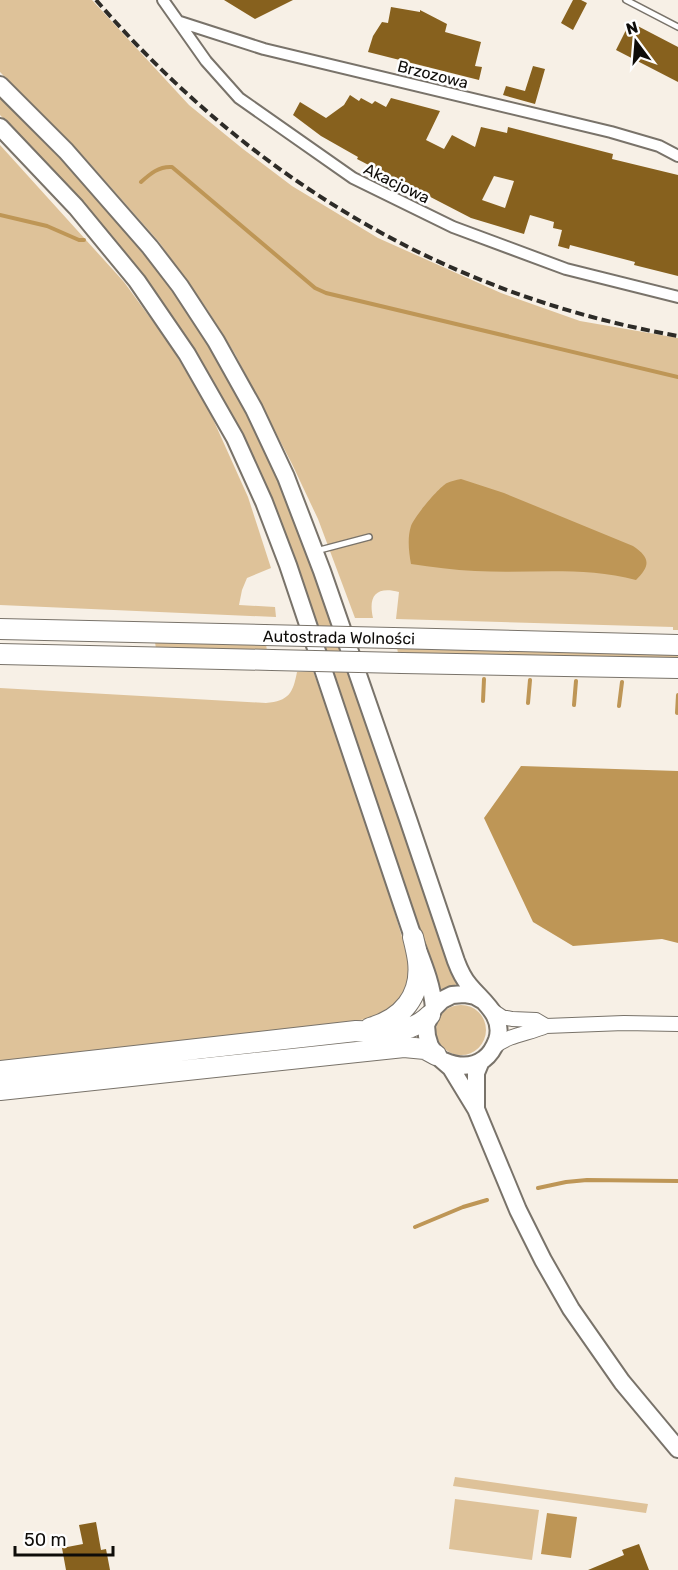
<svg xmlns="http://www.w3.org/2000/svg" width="678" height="1570" viewBox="0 0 678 1570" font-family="Rubik,sans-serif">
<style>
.green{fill:#dec299}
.water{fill:#be9656}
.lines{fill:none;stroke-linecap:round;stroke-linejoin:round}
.stream{stroke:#be9656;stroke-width:4}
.building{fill:#87611e;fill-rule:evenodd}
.service-casing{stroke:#79736a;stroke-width:8}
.minor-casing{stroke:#79736a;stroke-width:14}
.tertiary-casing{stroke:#79736a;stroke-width:16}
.primary-casing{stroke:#79736a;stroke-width:20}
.motorway-casing{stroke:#79736a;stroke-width:22}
.service{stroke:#fff;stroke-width:5}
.minor{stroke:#fff;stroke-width:10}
.tertiary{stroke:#fff;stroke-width:14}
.primary{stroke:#fff;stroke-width:16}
.motorway{stroke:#fff;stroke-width:20}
.rail{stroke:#2d2b27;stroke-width:4;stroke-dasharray:9 4.5;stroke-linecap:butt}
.motorway-bridge-casing{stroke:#79736a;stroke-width:22;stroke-linecap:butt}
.motorway-bridge{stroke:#fff;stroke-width:20}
.labels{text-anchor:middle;stroke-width:5;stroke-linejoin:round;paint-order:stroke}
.street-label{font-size:16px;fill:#0e0c09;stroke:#fefefe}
</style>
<rect width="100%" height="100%" fill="#f7f0e6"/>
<path class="green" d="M0,0h92l97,105 54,44 49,37 86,52 123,55 79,28 98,17v292h-5v-3l-277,-8 3,-27c-23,-6 -31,4 -26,26h-18l-37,-99 -26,-55 -57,-110 -28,-45 -48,-67 -74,-84 -85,-86z
M0,95l108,111 84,106 71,125 69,177 126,370 -21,7 -177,-511 -172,-270 -88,-95z
M0,145l124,137 46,63 38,63 40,89 23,71 -24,10 -5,12 -3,15 36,2 1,10 -276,-12z
M155,642l111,2 1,7 -111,-2z
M397,648l281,5v7l-280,-7z
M313,671l47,128 42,138 7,28v9l-5,19 -11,15 -21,10 -29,5 -343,38v-373l266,15c23,-2 27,-10 31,-31z
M436 1030a25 25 0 1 1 50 0a25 25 0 1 1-50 0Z
M455,1477l193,27 -2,9 -193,-27z
M455,1499l84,11 -7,50 -83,-11z"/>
<path class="water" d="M461,479l43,14 129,53c18,12 17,20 3,34 -53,-14 -107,-6 -161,-9 -21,-1 -43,-4 -64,-7 -2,-11 -4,-26 0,-38 3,-9 28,-39 36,-43 4,-2 9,-3 14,-4z
M521,766l157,5v172l-16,-4 -89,7 -40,-24 -49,-104z
M547,1513l30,4 -6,41 -30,-4z"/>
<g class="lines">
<path class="stream" d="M141,182c9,-8 18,-16 31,-15l143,121 11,5 352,84
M0,215l47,11 32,14h5
M483,701l1,-22
M528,703l2,-23
M574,705l2,-24
M619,706l3,-24
M677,713l1,-18
M538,1188l28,-6 21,-2 91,1
M415,1227l48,-20 24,-7"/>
</g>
<path class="building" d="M224,0h69l-38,19z
M573,0h8l6,3 -14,27 -12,-7z
M391,7l29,5v-2l27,14 -2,8 36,10 -6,24 7,1 -3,13 -111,-28 5,-16 9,-14 6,1z
M630,22l48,25v35l-62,-32z
M533,66l12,3 -10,35 -32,-9 3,-9 19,5z
M350,95l9,6 2,-3 11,6 3,-3 11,6 5,-9 49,13 -14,29 18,9 8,-14 23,12 6,-20 26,6 1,-6 105,27 -1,5 66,16v101l-44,-11 1,-3 -65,-17 -1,4 -11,-3 4,-16 -9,-2 1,-6 -24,-7 -6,19 -53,-16 -114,-59 1,-2 -37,-21 -28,-21 7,-13 26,16 18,-13zM494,176l20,5 -9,27 -23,-8z
M96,1522l5,28 5,-1 4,21h-44l-4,-22 21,-4 -4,-19z
M639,1544l10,26h-61l36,-15 -2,-5z"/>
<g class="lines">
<g class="service-casing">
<path id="service" d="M626,0l52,27
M316,551l53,-14"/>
</g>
<g class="minor-casing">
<path id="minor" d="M163,0l43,61 33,37 114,80 100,49 113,42 112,28
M180,22l84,27 347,83 48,14 19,10"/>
</g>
<g class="tertiary-casing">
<path id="tertiary" d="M493,1011l9,6 10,2 24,1 10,6
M494,1047c16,-13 34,-13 52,-21l78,-3 54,1"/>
</g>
<g class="primary-casing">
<path id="primary" d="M0,85l66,66 84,96 30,39 36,55 38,68 32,68 36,94 86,248 48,142c3,8 7,17 13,24 13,16 36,31 28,55 -3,8 -6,14 -13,19 -12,9 -26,8 -40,2
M0,127l76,80 61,74 50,73 48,84 29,64 24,63 125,372c9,24 19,46 21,71
M482,1000l-7,-4 -11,-2 -12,1 -10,5 -8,8 -8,17 1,11 3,10 6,9 15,13 25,41 42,101 25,50 28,49 51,73 56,67
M476,1108v-35l5,-12"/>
</g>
<g class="motorway-casing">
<path id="motorway" d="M0,629l264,6
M393,638l285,7
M0,654l272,6
M402,663l276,5
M370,1028c32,-9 52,-32 48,-67 -1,-8 -3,-16 -5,-24
M0,1071l356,-40c27,0 53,5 74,-16
M0,1090l404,-43 21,2 11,6"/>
</g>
<use href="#service" class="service"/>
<use href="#minor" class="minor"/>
<use href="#tertiary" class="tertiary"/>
<use href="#primary" class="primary"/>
<use href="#motorway" class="motorway"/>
<path class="rail" d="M96,0c154,178 349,295 582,336"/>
<g class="motorway-bridge-casing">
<path id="motorway-bridge" d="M264,635l129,3
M272,660l130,3"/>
</g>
<use href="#motorway-bridge" class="motorway-bridge"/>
</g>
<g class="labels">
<g class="street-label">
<text transform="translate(433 74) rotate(14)" y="6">Brzozowa</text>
<text transform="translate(397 183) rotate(26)" y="6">Akacjowa</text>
<text transform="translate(339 637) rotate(1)" y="6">Autostrada Wolności</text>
</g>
</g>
<g transform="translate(636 42) rotate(344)" stroke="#fefefe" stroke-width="4.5" paint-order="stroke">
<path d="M0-4.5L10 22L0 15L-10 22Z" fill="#0e0c09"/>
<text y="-9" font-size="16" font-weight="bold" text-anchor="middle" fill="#0e0c09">N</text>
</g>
<path d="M15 1546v9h98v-9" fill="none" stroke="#0e0c09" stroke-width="3"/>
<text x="24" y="1546" font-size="18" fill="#0e0c09" stroke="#fefefe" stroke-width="4.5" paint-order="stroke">50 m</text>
</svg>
